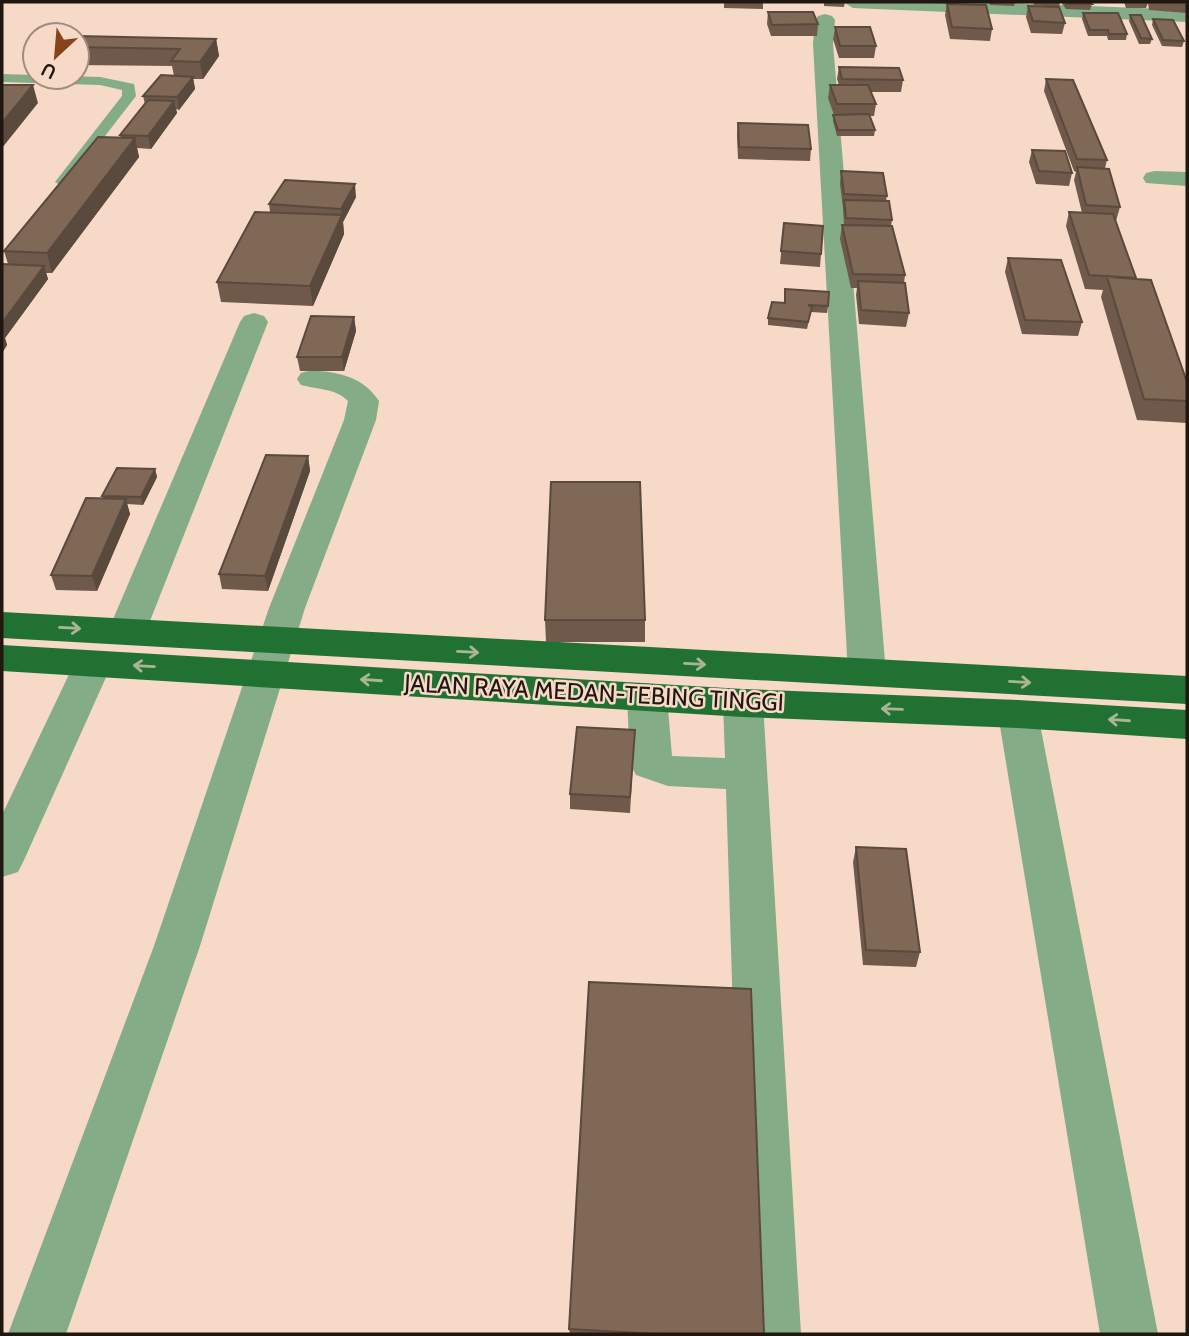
<svg xmlns="http://www.w3.org/2000/svg" width="1189" height="1336" viewBox="0 0 1189 1336" font-family="Cabin,sans-serif">
<style>
.lines{fill:none;stroke-linecap:round;stroke-linejoin:round}
.service{fill:#83ac87;fill-rule:evenodd}
.minor{fill:#83ac87;fill-rule:evenodd}
.trunk{fill:#217232;fill-rule:evenodd}
.wall{fill:#6e594b}
.shaded-wall{fill:#5a493d}
.building{fill:#806857;stroke:#5a493d;stroke-width:2}
.oneway{stroke:#abb593}
.labels{text-anchor:middle;stroke-width:5;stroke-linejoin:round;paint-order:stroke}
.street-label{font-size:24px;fill:#201710;stroke:#f6d9c7}
</style>
<rect width="100%" height="100%" fill="#f6d9c7"/>
<g class="lines">
<path class="service" d="M2,74l98,3 34,7 2,12 -69,89 -5,1 -7,-4 67,-86v-6l-22,-5 -98,-3z"/>
<path class="minor" d="M843,2h146l198,8v12l-334,-14z
M825,14l7,2 3,4 -2,24 53,629 -5,10 -14,3 -14,-3 -5,-10 -35,-629 2,-24 3,-4z
M1155,171l32,1v14l-41,-3 -3,-5 3,-5z
M254,313l10,3 4,6 -122,309 -6,9 -13,4 -13,-4 -6,-9 132,-309 4,-6z
M312,370c28,3 50,6 67,31l-3,19 -71,188 -105,338 -134,388h-58l146,-388 115,-338 75,-188 4,-19c-13,-13 -29,-11 -47,-16l-4,-6 4,-6z
M93,651l14,4 5,9 -88,196 -6,12 -16,5v-62l72,-151 5,-9z
M647,683l14,4 6,10 5,59 53,2 -2,-55 6,-10 14,-4 14,4 6,10 38,631h-58l-17,-545 -58,-3 -32,-11 -6,-11 -3,-67 6,-10z
M1018,700l14,4 6,10 120,620h-58l-102,-620 6,-10z"/>
<path class="trunk" d="M2,612l1185,64v28l-1185,-66z
M2,645l741,44 275,11 169,10v29l-169,-11 -275,-11 -741,-46z"/>
</g>
<path class="wall" d="M724,2h39v7l-39,-1z
M824,2h21l-1,5 -20,-1z
M930,2h26v2l-26,-1z
M989,2h26l-1,4 -24,-1z
M1033,2h27l-1,5 -25,-2z
M1061,2h29l2,2 -2,6 -24,-1z
M1091,2h18v1h-18z
M1124,2h63v11l-38,-3 -1,-7 -2,5h-20z
M947,4l45,25 -2,12 -40,-2 -5,-24z
M1028,6l37,17 -3,11 -31,-1 -5,-16z
M768,12l50,12 -1,12h-46l-4,-12z
M1083,13l44,21 -1,6h-18l-1,-4h-19l-6,-17z
M1130,15l22,24 -2,5h-11l-10,-23z
M1153,19l31,22 -2,6 -20,-1 -10,-21z
M835,27l41,19 -2,12h-35l-6,-19z
M77,36l139,3 3,17 -16,23h-10l2,10 -16,21 -3,-1 1,4 -26,36 -14,-1 2,9 -87,116h-6l2,6 -43,59 2,7 -5,8v-89h6l-4,-13 117,-113 -1,-3 25,-31 -2,-8 31,-20 -2,-10 -95,-1z
M839,67l64,13 -2,12h-30l5,12 -2,12h-4l5,14 -1,6h-37l-4,-15v-6h1l-6,-17 2,-13h9l-2,-6z
M1046,79l61,81 -2,8 15,39 -4,14 20,58 51,103v41l-50,-3 -36,-123 2,-7 -18,-1 -19,-63 3,-14 13,1 -8,-33 2,-8 -2,-1 -30,-80z
M738,123l73,26 -1,12 -72,-2 -1,-23z
M1032,150l40,23 -3,13 -33,-2 -7,-22z
M841,171l46,25 -1,5 6,19 -1,6 14,49 -1,8 5,30 -3,14 -47,-3 -3,-29 1,-7h-6l-11,-49 2,-14h2l-1,-17 -3,-24z
M356,197l-13,25 1,12 -31,72 -92,-4 -4,-20 53,-70 -1,-8z
M784,223l37,31 -1,13 -40,-3z
M1008,258l74,64 -4,14 -56,-2 -17,-62z
M784,303l44,3 -1,7 -16,-1 -4,17 -39,-4v-7z
M354,317l2,14 -12,40h-44l-3,-14z
M308,456l2,15 -42,120 -46,-2 -3,-15z
M155,469l2,8 -14,28 -16,-1 3,10 -33,77 -41,-1 -5,-15 52,-77 -1,-2z
M545,620h100v22h-99z
M634,745l-4,68 -60,-4v-15z
M856,847l64,105 -4,15 -53,-2 -10,-103z
M569,1329l195,5h-194z"/>
<path class="shaded-wall" d="M216,39l3,17 -16,23 -3,-17z
M193,77l2,12 -16,21 -2,-13z
M33,85l5,18 -36,45v-25z
M174,101l3,12 -26,36 -3,-13z
M135,138l4,19 -87,116 -5,-20z
M355,184l1,13 -13,25 1,12 -31,72 -3,-20 32,-70 -1,-7z
M44,266l4,13 -43,59 2,7 -5,8v-30z
M354,317l2,14 -12,40 -2,-14z
M308,456l2,15 -42,120 -3,-15z
M155,469l2,8 -14,28 -2,-8z
M126,499l4,15 -33,77 -5,-15z"/>
<path class="building" d="M1066,2h24l2,2h-25z
M947,4l39,1 6,24 -40,-2z
M1028,6l31,1 6,16 -32,-2z
M768,12h45l5,12 -46,1z
M1083,13h35l9,21h-18l-1,-4h-18z
M1130,15h11l11,24 -11,-1z
M1153,19l20,1 11,21 -21,-1z
M835,27h35l6,19h-36z
M77,36l139,3 -16,23 -29,-1 9,-12 -103,-2z
M839,67l60,1 4,12 -61,-1z
M161,75l32,2 -16,20 -34,-1z
M1046,79l27,1 34,80 -30,-1z
M2,85h31l-31,38z
M830,85h38l8,19h-39z
M148,100l26,1 -26,35 -28,-1z
M869,114l6,16h-37l-5,-15z
M738,123l70,2 3,24 -72,-2z
M98,137l37,1 -88,115 -43,-2z
M1032,150l33,1 7,22 -33,-2z
M1077,167l32,2 11,38 -34,-2z
M841,171l42,2 4,23 -43,-2z
M285,180l70,4 -14,25 -72,-5z
M844,200l45,1 3,19 -46,-2z
M255,212l87,3 -32,71 -93,-4z
M1069,212l44,2 23,64 -47,-3z
M784,223l39,3 -2,28 -40,-3z
M842,225l50,1 13,49 -52,-1z
M1008,258l53,2 21,62 -57,-2z
M2,264l42,2 -42,57z
M1107,277l44,3 36,102v19l-43,-2z
M858,281l47,2 4,30 -48,-3z
M785,289l44,3 -1,14 -20,-1 4,2 -4,15 -40,-4 4,-16 13,1z
M311,316l43,1 -12,40h-45z
M266,455l42,1 -43,120 -46,-2z
M117,468l38,1 -14,28 -39,-1z
M551,482h89l5,138h-100z
M86,498l40,1 -34,77 -41,-1z
M577,727l58,3 -5,67 -60,-3z
M856,847l50,2 14,103 -54,-2z
M589,982l162,7 13,345h-106l-89,-5z"/>
<defs><path id="oneway-shaft" d="M-6 0H5M1.5-3L5.5 0L1.5 3" fill="none" stroke-width="1.6" stroke-linecap="round" stroke-linejoin="round" transform="scale(1.75)"/></defs>
<g class="oneway">
<use href="#oneway-shaft" transform="translate(70 628) rotate(3)"/>
<use href="#oneway-shaft" transform="translate(468 652) rotate(3)"/>
<use href="#oneway-shaft" transform="translate(695 664) rotate(3)"/>
<use href="#oneway-shaft" transform="translate(144 666) rotate(-177)"/>
<use href="#oneway-shaft" transform="translate(371 680) rotate(-176)"/>
<use href="#oneway-shaft" transform="translate(1020 682) rotate(3)"/>
<use href="#oneway-shaft" transform="translate(892 709) rotate(-178)"/>
<use href="#oneway-shaft" transform="translate(1119 720) rotate(-176)"/>
</g>
<g class="labels">
<g class="street-label">
<text transform="translate(594 693) rotate(3)" y="8">JALAN RAYA MEDAN-TEBING TINGGI</text>
</g>
</g>
<rect width="1189" height="1336" fill="none" stroke="#201710" stroke-width="7"/>
<g transform="translate(56 56) rotate(206)"><circle r="33" fill="#f6d9c7" stroke="#a08b7e" stroke-width="2"/>
<path d="M0-5L12 26L0 18L-12 26Z" fill="#88421b"/>
<text y="-10" font-size="19" font-weight="bold" text-anchor="middle" fill="#201710">U</text>
</g>
</svg>
